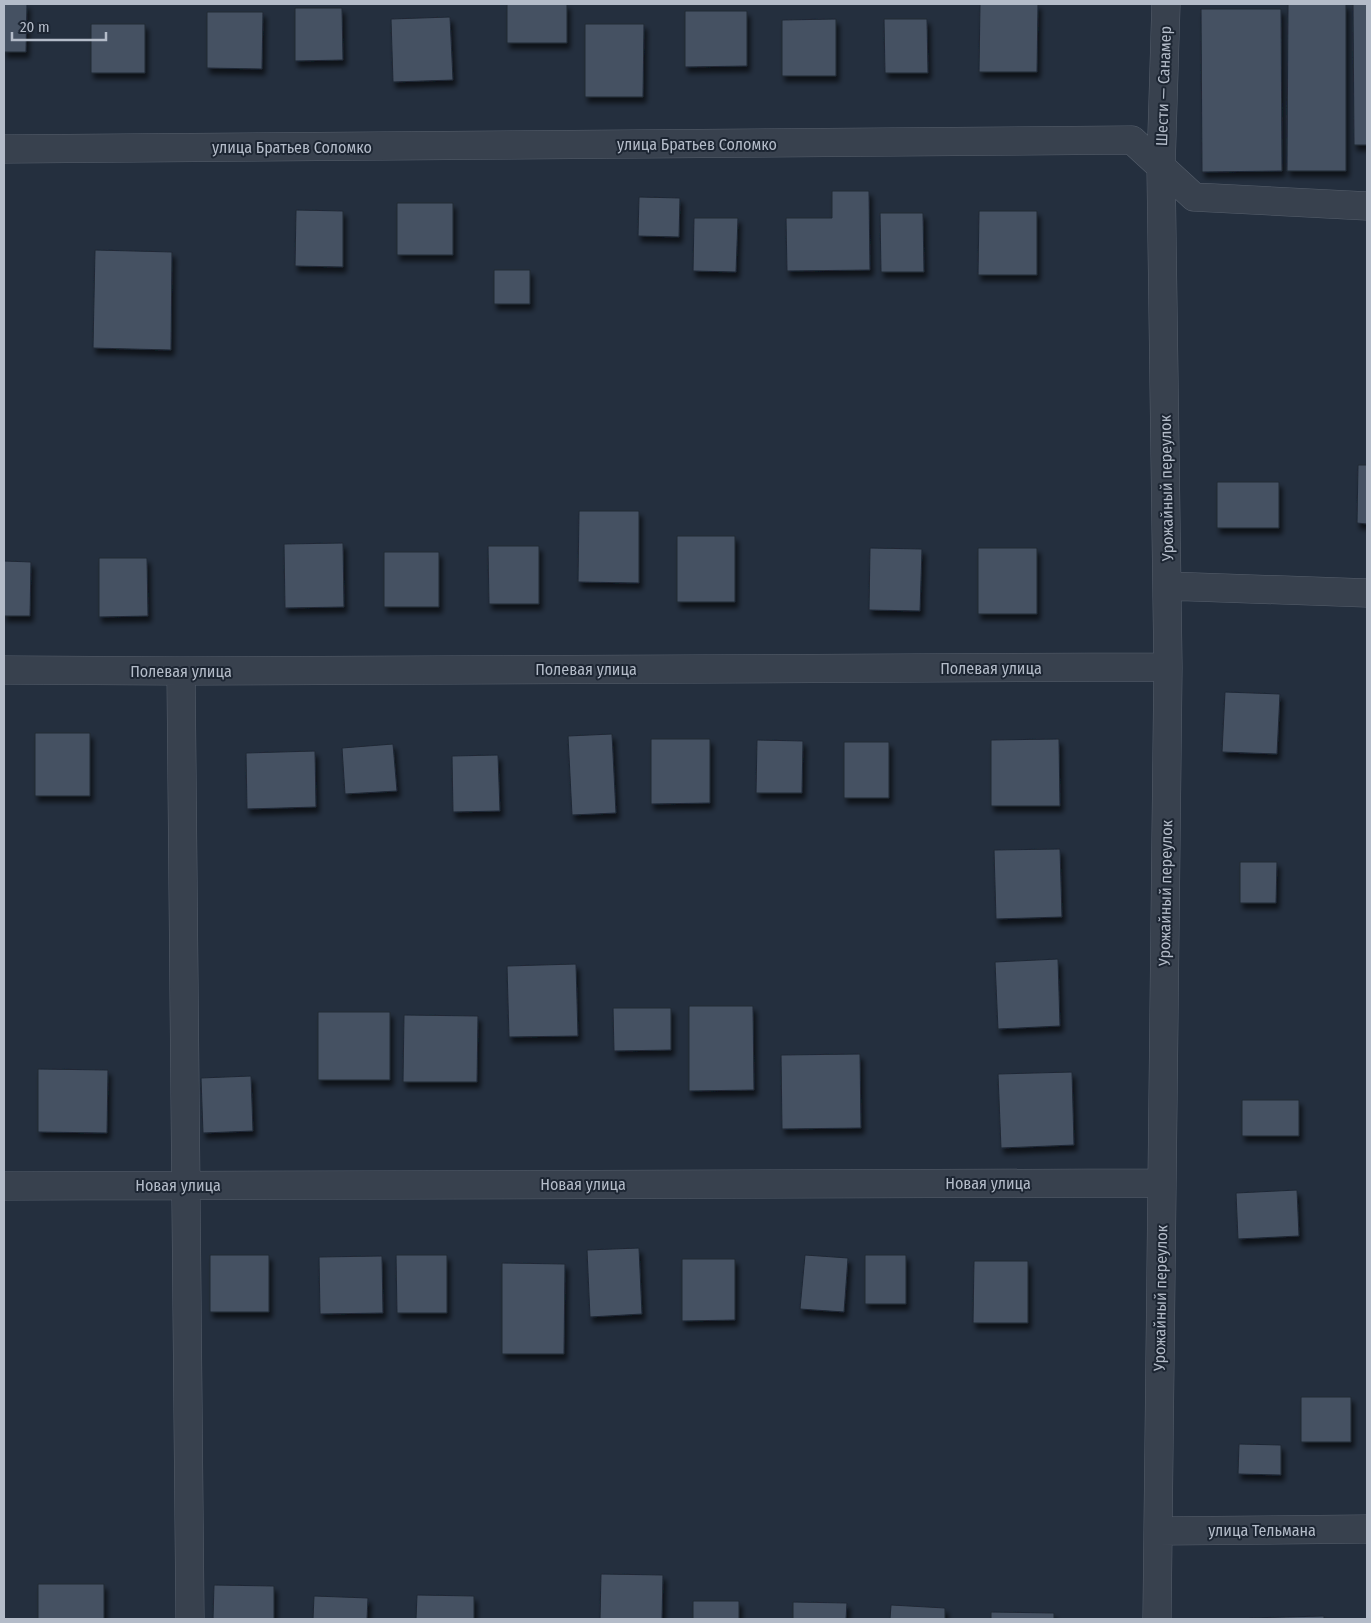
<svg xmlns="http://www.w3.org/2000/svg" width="1371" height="1623" viewBox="0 0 1371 1623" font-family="'Fira Sans Condensed',sans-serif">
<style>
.building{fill:#455162;stroke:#1f2835;filter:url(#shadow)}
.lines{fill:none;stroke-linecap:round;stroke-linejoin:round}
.street-casing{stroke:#565f6c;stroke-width:29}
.street{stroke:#38414e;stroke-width:28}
.labels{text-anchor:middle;stroke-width:4;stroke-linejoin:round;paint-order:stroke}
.street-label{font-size:16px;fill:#b4bcc9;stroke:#1d2633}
</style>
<defs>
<filter id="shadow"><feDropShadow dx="3" dy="5.5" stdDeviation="2.5" flood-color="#0009"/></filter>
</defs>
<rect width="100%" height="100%" fill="#242f3e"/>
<path class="building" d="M4,4h23l-1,48h-22z
M507,4h60v39h-60z
M980,4h58l-1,68h-58z
M1288,4h58v167h-59z
M1353,4h14v141h-13z
M295,8h47l1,52 -48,1z
M1201,9h80l1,162 -80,1z
M685,11h62v55l-62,1z
M207,12h56l-1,57 -55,-1z
M450,17l3,63 -60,2 -2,-63z
M836,19v57h-54v-56z
M884,19h43l1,54h-43z
M91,24h54v49h-54z
M585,24h59l-1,73h-58z
M832,191h37l1,79 -83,1 -1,-53h46z
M639,197l41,1 -1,39 -41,-1z
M397,203h56v52h-56z
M296,210l47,1v56l-48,-1z
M979,211h58v64h-59z
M880,213h43l1,59h-43z
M694,218h44l-2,54 -43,-1z
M95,250l77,2 -1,98 -78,-2z
M494,270h36v34h-36z
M1358,465h9v59l-10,-1z
M1217,482h62v46h-62z
M579,511h60v72l-61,-1z
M677,536h58v66h-58z
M343,543l1,64 -59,1 -1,-64z
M488,546h51v58h-50z
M870,548l52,1 -2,62 -51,-1z
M978,548h59v66h-59z
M384,552h55v55h-55z
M99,558h48l1,58 -49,1z
M4,561l27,1 -1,54h-26z
M1225,692l55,2 -3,60 -55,-2z
M35,733h55v63h-55z
M612,734l4,79 -44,2 -4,-79z
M651,739h59v64l-59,1z
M1059,739l1,67h-69v-66z
M757,740l46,1 -1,52h-46z
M844,742h45v56h-45z
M393,744l4,47 -52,3 -3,-46z
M315,751l1,56 -69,2 -1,-56z
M498,755l2,56 -47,1 -1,-56z
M1060,849l2,68 -66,2 -2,-69z
M1240,862h37l-1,41h-36z
M1058,959l2,67 -62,3 -3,-67z
M576,964l2,72 -69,1 -2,-71z
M689,1006h64l1,84 -65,1z
M613,1008h58v42l-57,1z
M318,1012h72v68h-72z
M404,1015l74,1 -1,66h-74z
M860,1054l1,74 -79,1 -1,-74z
M38,1069l70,1 -1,63 -69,-1z
M1072,1072l2,73 -73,3 -3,-74z
M251,1076l2,55 -50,2 -2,-55z
M1242,1100h57v36h-57z
M1297,1190l2,46 -61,3 -2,-46z
M639,1248l3,66 -52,3 -3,-67z
M210,1255h59v57h-59z
M396,1255h51v58h-50z
M805,1255l43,3 -4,54 -44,-3z
M865,1255h41v49h-41z
M382,1256l1,57 -63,1 -1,-57z
M682,1259h53v61l-53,1z
M974,1261h54v62h-55z
M502,1263l63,1 -1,90h-62z
M1301,1397h50v45h-50z
M1239,1444l42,1v30l-43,-1z
M601,1574l62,1 -1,44h-62z
M38,1584h66v35h-66z
M214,1585l60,1v33h-61z
M417,1595l57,1v23h-58z
M314,1596l54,2 -1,21h-54z
M693,1601h46v18h-46z
M793,1602l54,1 -1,16h-53z
M891,1605l54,3v11h-55z
M991,1612l63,1v6h-63z
M1324,1616v3h-75v-1z"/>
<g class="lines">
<g class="street-casing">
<path id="street" d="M4,149l1128,-9 62,57 173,9
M1167,586l200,7
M4,670l177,1 987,-4
M181,671l9,948
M4,1186l1157,-3
M1158,1531l209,-2
M1157,1619l11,-952 -7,-500 5,-163"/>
</g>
<use href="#street" class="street"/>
</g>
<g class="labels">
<g class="street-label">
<text transform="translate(1163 86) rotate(-88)" y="6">Шести — Санамер</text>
<text x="697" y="150">улица Братьев Соломко</text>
<text x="292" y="153">улица Братьев Соломко</text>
<text transform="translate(1166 488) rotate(-91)" y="6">Урожайный переулок</text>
<text x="991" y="674">Полевая улица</text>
<text x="586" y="675">Полевая улица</text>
<text x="181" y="677">Полевая улица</text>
<text transform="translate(1165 893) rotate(-89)" y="6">Урожайный переулок</text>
<text x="988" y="1189">Новая улица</text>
<text x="583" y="1190">Новая улица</text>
<text x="178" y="1191">Новая улица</text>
<text transform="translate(1160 1298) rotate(-89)" y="6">Урожайный переулок</text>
<text x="1262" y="1536">улица Тельмана</text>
</g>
</g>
<rect width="1371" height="1623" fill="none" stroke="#b4bcc9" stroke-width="10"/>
<path d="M12 32v8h94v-8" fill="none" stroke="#b4bcc9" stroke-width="2.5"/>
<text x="20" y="32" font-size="15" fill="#b4bcc9" stroke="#1d2633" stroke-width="4" paint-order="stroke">20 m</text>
</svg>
